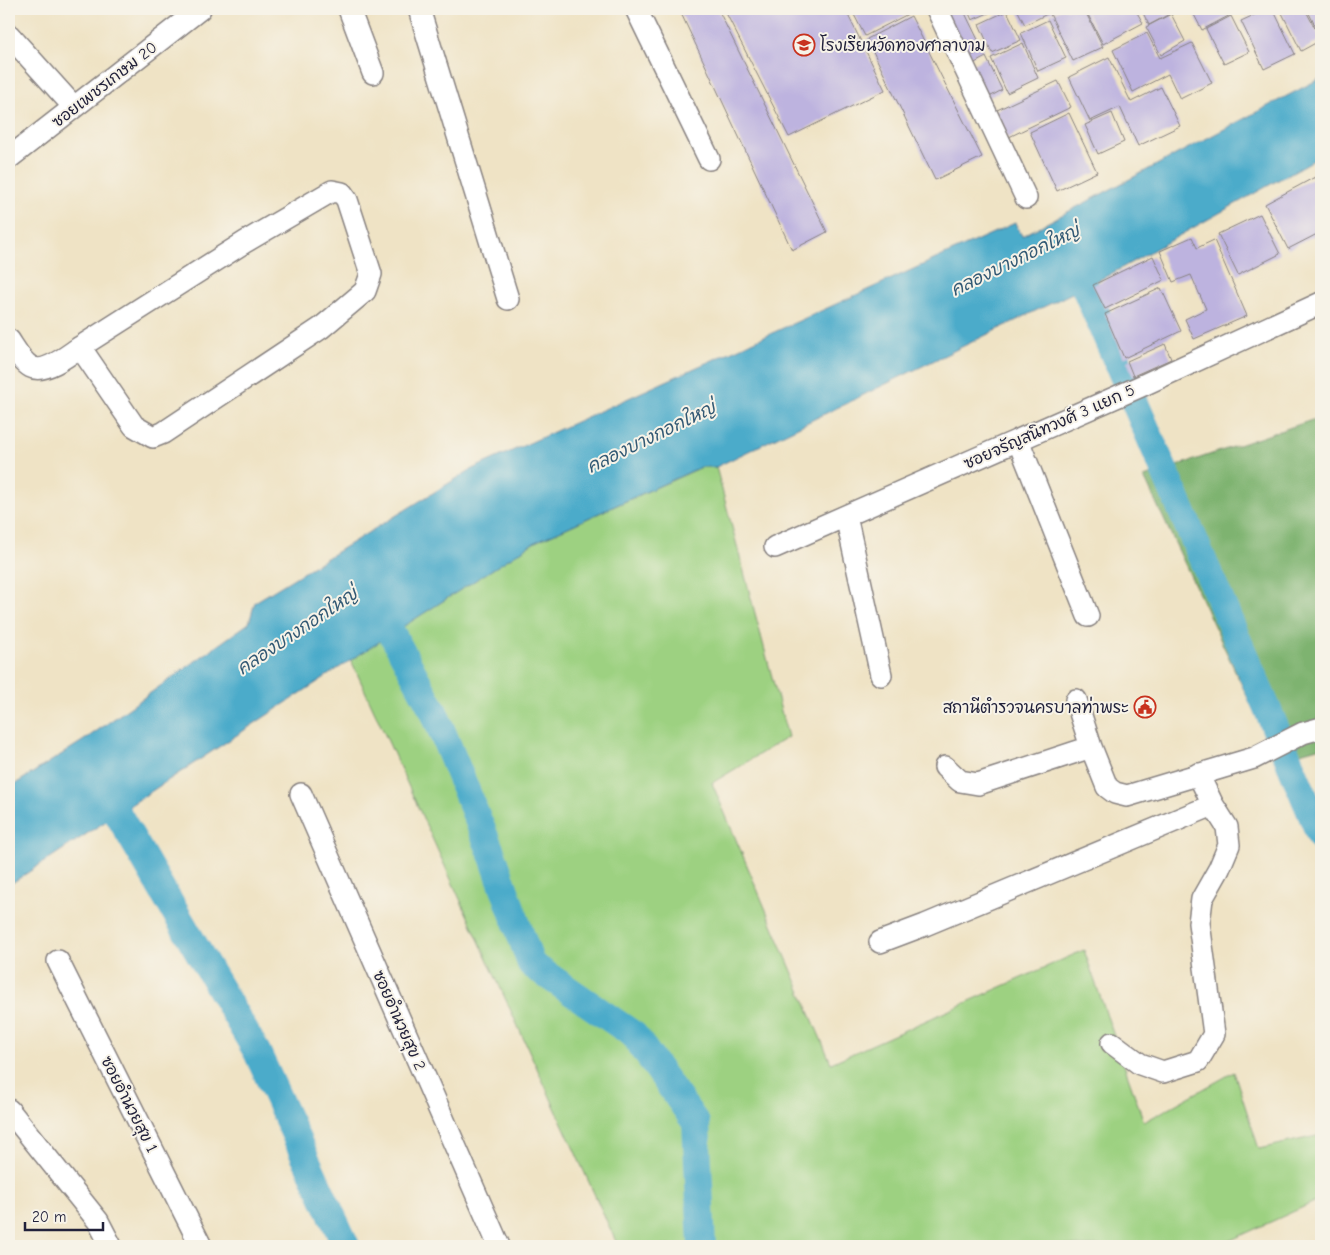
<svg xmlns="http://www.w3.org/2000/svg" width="1330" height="1255" viewBox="0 0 1330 1255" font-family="'Comic Neue','Playpen Sans Thai',sans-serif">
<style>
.green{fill:#9dd181;stroke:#607a5e}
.forest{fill:#7eb36f;stroke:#506a55}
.water{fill:#4babca;stroke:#366682}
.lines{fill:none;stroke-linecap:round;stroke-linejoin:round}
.canal{stroke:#4babca;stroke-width:28}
.building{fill:#bdb3df}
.street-casing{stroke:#888280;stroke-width:24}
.street{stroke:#fff;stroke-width:21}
.labels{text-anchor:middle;stroke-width:4;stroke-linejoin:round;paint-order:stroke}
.poi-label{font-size:16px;fill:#22223b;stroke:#f7f3e8;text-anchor:start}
.street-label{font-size:16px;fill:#22223b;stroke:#f7f3e8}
.water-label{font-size:18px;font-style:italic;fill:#325974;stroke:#f7f3e8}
</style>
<rect width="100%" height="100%" fill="#f7f3e8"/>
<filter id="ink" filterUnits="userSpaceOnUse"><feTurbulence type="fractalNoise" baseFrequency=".02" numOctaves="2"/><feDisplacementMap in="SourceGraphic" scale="10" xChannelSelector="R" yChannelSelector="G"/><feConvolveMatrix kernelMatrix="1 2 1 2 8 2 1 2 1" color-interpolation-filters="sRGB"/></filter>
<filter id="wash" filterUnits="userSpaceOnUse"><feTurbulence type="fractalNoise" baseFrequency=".0096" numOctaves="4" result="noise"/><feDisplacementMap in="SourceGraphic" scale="20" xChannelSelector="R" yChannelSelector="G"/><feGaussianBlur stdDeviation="1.12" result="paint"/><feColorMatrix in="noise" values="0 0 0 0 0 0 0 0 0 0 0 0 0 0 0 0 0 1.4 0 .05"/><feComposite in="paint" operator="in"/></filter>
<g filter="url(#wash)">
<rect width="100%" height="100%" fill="#efe3c5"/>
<path class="green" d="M702,467h14l72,270 -76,46 119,280 253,-113 60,172 90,-50 25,77 62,-14v64l-103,47h-600l-267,-586 184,-118z"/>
<path class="forest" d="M1321,417v330l-45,13 -14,-32 -118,-251z"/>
<path class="water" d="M1321,78v78l-212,119 -393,192h-15l-166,75 -184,118 -342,225v-97l75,-48 165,-117 6,-21 217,-133 543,-246 7,13z"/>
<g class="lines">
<path class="canal" d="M1070,253l197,455 54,129
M375,602l59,110 58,142 39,110 103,71 62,88 6,123
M98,780l159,272 89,194"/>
</g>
<g id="blocks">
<path class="building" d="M679,9h39l109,223 -35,18z
M724,9h121l40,81 -96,47z
M851,9h54l3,5 -43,22z
M943,9h20l20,41 -19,9z
M967,9h31l-26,11z
M1017,9h40l-32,16z
M1061,9h23l19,38 -30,14 -23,-47z
M1085,9h50l8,14 -40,21z
M1141,9h33l1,2 -26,14z
M1191,9h41l2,4 -32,17z
M1241,9h16l-13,6z
M1267,9h6l22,45 -31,15 -23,-48z
M1280,9h25l16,31 -20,11z
M1307,9h14v29z
M1007,11l14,29 -29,13 -13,-29z
M1171,14l14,27 -24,14 -15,-28z
M911,16l71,141 -47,23 -68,-141z
M1231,16l18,36 -25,12 -18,-35z
M1048,20l18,38 -28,13 -17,-38z
M1147,33l13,25 32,-15 20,40 -32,16 -12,-25 -35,18 -20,-42z
M1023,43l15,35 -31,15 -16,-35z
M986,57l16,33 -18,10 -17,-33z
M1109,57l22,45 30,-15 19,39 -42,20 -18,-39 -30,14 -21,-44z
M1058,81l13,26 -64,31 -12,-27z
M1069,113l28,59 -40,19 -27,-59z
M1112,113l12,29 -26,12 -13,-29z
M1315,177l6,11v44l-33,17 -23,-45z
M1260,214l20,40 -42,21 -20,-41z
M1192,237l5,11 17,-8 33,76 -53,23 -9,-20 21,-10 -15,-34 -18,7 -13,-31z
M1153,256l11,24 -59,29 -12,-24z
M1161,288l20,43 -57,27 -19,-44z
M1165,344l6,15 -38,17 -6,-15z"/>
</g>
</g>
<g filter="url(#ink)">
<use href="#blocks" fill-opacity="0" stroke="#888280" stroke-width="1"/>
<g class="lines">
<g class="street-casing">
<path id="street" d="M349,9l24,64
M419,9l89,290
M636,9l73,150
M937,9l89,189
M9,35l65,72
M9,158l191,-149
M9,340c6,9 13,22 22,27 13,7 38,-12 49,-20l165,-105 87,-51 10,2 5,7 24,74 -6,17 -44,37 -158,105 -10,4 -19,-11 -54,-79
M1018,440l70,176
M846,516l35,159
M775,547l364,-160 182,-84
M1076,700l15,47
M945,767l15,14 18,3 113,-37 16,40 8,6 12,3 127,-38 49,-25 18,-5
M301,794l198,452
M880,942l45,-17 288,-120
M58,961l143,285
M1112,1043l28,21 23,8 35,-11 16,-27 -15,-111 3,-24 17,-30 10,-24 -2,-18 -14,-22 -15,-31
M9,1110l89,111 13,25"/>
</g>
<use href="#street" class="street"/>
</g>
</g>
<defs>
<g id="school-ring" transform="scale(1.125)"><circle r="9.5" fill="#f7f3e8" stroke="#c8321e" stroke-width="1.5"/><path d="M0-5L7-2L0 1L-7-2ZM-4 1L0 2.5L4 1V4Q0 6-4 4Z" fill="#c8321e"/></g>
<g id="civic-ring" transform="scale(1.125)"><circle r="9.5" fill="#f7f3e8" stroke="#c8321e" stroke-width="1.5"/><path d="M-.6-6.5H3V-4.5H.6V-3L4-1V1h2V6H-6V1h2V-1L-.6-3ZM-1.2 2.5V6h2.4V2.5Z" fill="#c8321e"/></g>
</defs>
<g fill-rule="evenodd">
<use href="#school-ring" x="804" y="45"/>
<use href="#civic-ring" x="1145" y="707"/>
</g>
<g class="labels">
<g class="poi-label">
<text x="820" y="51">โรงเรียนวัดทองศาลางาม</text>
<text x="1129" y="713" text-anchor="end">สถานีตำรวจนครบาลท่าพระ</text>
</g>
<g class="street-label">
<text transform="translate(104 84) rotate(-38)" y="6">ซอยเพชรเกษม 20</text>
<text transform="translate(1049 426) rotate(-24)" y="6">ซอยจรัญสนิทวงศ์ 3 แยก 5</text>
<text transform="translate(400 1020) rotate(66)" y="6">ซอยอำนวยสุข 2</text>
<text transform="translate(130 1104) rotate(63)" y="6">ซอยอำนวยสุข 1</text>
</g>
<g class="water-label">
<text transform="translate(1015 260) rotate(-26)" y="6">คลองบางกอกใหญ่</text>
<text transform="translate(651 437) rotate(-26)" y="6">คลองบางกอกใหญ่</text>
<text transform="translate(297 631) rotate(-34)" y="6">คลองบางกอกใหญ่</text>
</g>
</g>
<rect width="1330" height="1255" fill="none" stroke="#f7f3e8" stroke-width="30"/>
<path d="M25 1222v8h78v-8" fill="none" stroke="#22223b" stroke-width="2.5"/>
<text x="32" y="1222" font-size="15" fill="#22223b" stroke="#f7f3e8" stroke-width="4" paint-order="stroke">20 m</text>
</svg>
